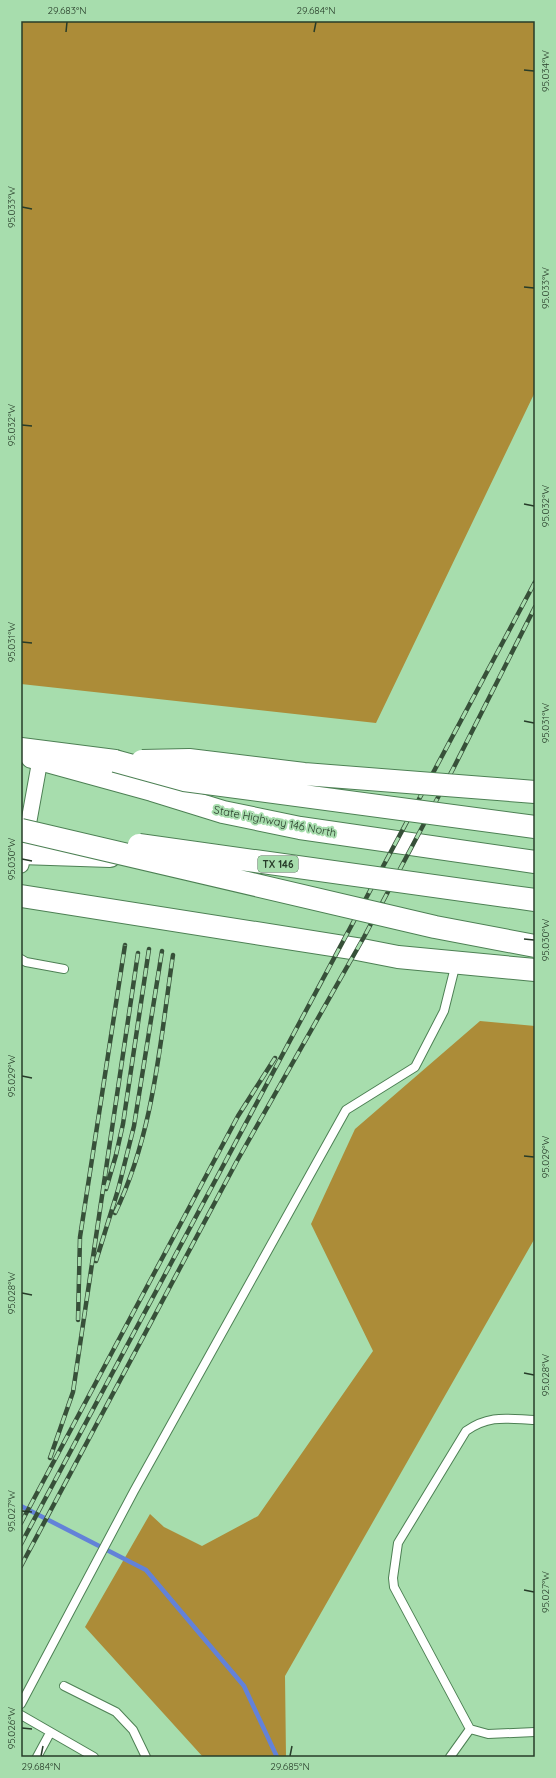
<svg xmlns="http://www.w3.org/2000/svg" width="556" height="1778" viewBox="0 0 556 1778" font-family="Quicksand,sans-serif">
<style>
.forest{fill:#ac8c38}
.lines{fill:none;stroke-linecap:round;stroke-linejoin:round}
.stream{stroke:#6382d8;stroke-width:4.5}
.lane-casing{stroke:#4d8054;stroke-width:10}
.street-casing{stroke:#4d8054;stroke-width:17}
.secondary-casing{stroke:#4d8054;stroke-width:24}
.highway-casing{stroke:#4d8054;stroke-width:24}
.lane{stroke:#fff;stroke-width:8}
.street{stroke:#fff;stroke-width:15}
.secondary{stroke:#fff;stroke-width:22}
.highway{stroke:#fff;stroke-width:22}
.rail-casing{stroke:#375039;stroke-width:4.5}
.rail{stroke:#a7ddad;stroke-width:3;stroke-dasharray:9;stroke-linecap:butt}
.highway-bridge-casing{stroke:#4d8054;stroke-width:24;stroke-linecap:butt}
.highway-bridge{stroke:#fff;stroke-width:22}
.ticks{fill:none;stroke:#273c29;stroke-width:1.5}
.labels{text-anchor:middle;stroke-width:4;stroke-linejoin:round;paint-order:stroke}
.shield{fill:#a7ddad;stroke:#4d6c51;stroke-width:1}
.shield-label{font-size:10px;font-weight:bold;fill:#273c29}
.street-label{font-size:11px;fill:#273c29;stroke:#a7ddad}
.neatline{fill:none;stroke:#273c29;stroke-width:1.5}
.ticks-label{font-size:10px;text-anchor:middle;fill:#273c29}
</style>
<rect width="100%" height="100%" fill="#a7ddad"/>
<path class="forest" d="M21,21h514v371l-159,331 -355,-39z
M480,1021l55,5v212l-250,438 1,81h-83l-118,-130 65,-113 14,13 38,19 56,-30 115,-165 -62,-127 44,-95z"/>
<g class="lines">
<path class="stream" d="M21,1506l125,64 98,116 33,71"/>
<g class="lane-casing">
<path id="lane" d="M21,959l5,3 38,7
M535,1420c-27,-1 -45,-6 -69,11l-68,112 -5,35 1,9 76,142 18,5 47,-2
M64,1686l52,26 17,18 13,27
M21,1704l113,-213 212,-381 69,-43 29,-56 12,-48
M21,1715l73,42
M37,1757l13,-24
M450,1757l20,-28"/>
</g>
<g class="street-casing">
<path id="street" d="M21,865l19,-105"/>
</g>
<g class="secondary-casing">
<path id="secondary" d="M32,757l120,33 71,22 77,16 235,34
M21,853l89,3
M21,896l336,53 41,8 137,13"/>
</g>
<g class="highway-casing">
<path id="highway" d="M21,749l94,12"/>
</g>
<use href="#lane" class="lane"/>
<use href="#street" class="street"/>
<use href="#secondary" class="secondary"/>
<use href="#highway" class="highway"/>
<g class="rail-casing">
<path id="rail" d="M106,1189l10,-34 7,-31 26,-175
M115,1213c39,-80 45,-171 58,-258
M96,1261l22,-71 16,-64 28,-175
M78,1320l2,-83 45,-292
M50,1458l23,-66 65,-439
M21,1523l217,-407 37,-58
M21,1544l514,-962
M21,1566l216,-405 127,-224 89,-168 82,-162"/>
</g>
<use href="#rail" class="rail"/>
<g class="highway-bridge-casing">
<path id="highway-bridge" d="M115,761l69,19 351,47
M142,761l47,-1 115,14 231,18
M21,830l414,97 100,19
M139,845l396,55"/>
</g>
<use href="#highway-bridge" class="highway-bridge"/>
</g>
<path class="ticks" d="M66,32l1,-10M314,32l2,-10M524,70l10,1M22,207l10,2M524,287l10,1M22,425l10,1M524,504l10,2M22,642l10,1M524,721l10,2M22,859l10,2M524,939l10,1M22,1076l10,2M524,1156l10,1M22,1293l10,2M524,1373l10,2M22,1511l10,1M524,1590l10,2M22,1728l10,1M41,1756l2,-10M290,1756l2,-10"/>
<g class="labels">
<rect class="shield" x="258" y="856" width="40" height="16" rx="3"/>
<g class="shield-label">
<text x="278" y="868">TX 146</text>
</g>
<g class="street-label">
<text transform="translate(275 821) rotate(11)" y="4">State Highway 146 North</text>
</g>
</g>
<rect width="556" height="1778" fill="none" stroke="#a7ddad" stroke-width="44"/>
<rect x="22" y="22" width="512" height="1734" class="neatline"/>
<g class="ticks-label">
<text x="67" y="14">29.683°N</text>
<text x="316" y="14">29.684°N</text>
<text transform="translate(545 71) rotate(-90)" y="4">95.034°W</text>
<text transform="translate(11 207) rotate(-90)" y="4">95.033°W</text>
<text transform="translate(545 288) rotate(-90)" y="4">95.033°W</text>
<text transform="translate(11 425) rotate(-90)" y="4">95.032°W</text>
<text transform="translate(545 506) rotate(-90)" y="4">95.032°W</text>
<text transform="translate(11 642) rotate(-90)" y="4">95.031°W</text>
<text transform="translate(545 723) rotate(-90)" y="4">95.031°W</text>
<text transform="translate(11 859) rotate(-90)" y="4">95.030°W</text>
<text transform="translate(545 940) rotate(-90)" y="4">95.030°W</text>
<text transform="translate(11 1076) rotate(-90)" y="4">95.029°W</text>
<text transform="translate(545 1157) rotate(-90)" y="4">95.029°W</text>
<text transform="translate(11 1293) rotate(-90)" y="4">95.028°W</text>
<text transform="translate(545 1375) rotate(-90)" y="4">95.028°W</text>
<text transform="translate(11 1511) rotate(-90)" y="4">95.027°W</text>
<text transform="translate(545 1592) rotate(-90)" y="4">95.027°W</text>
<text transform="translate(11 1728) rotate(-90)" y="4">95.026°W</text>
<text x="41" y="1770">29.684°N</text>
<text x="290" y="1770">29.685°N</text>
</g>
</svg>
